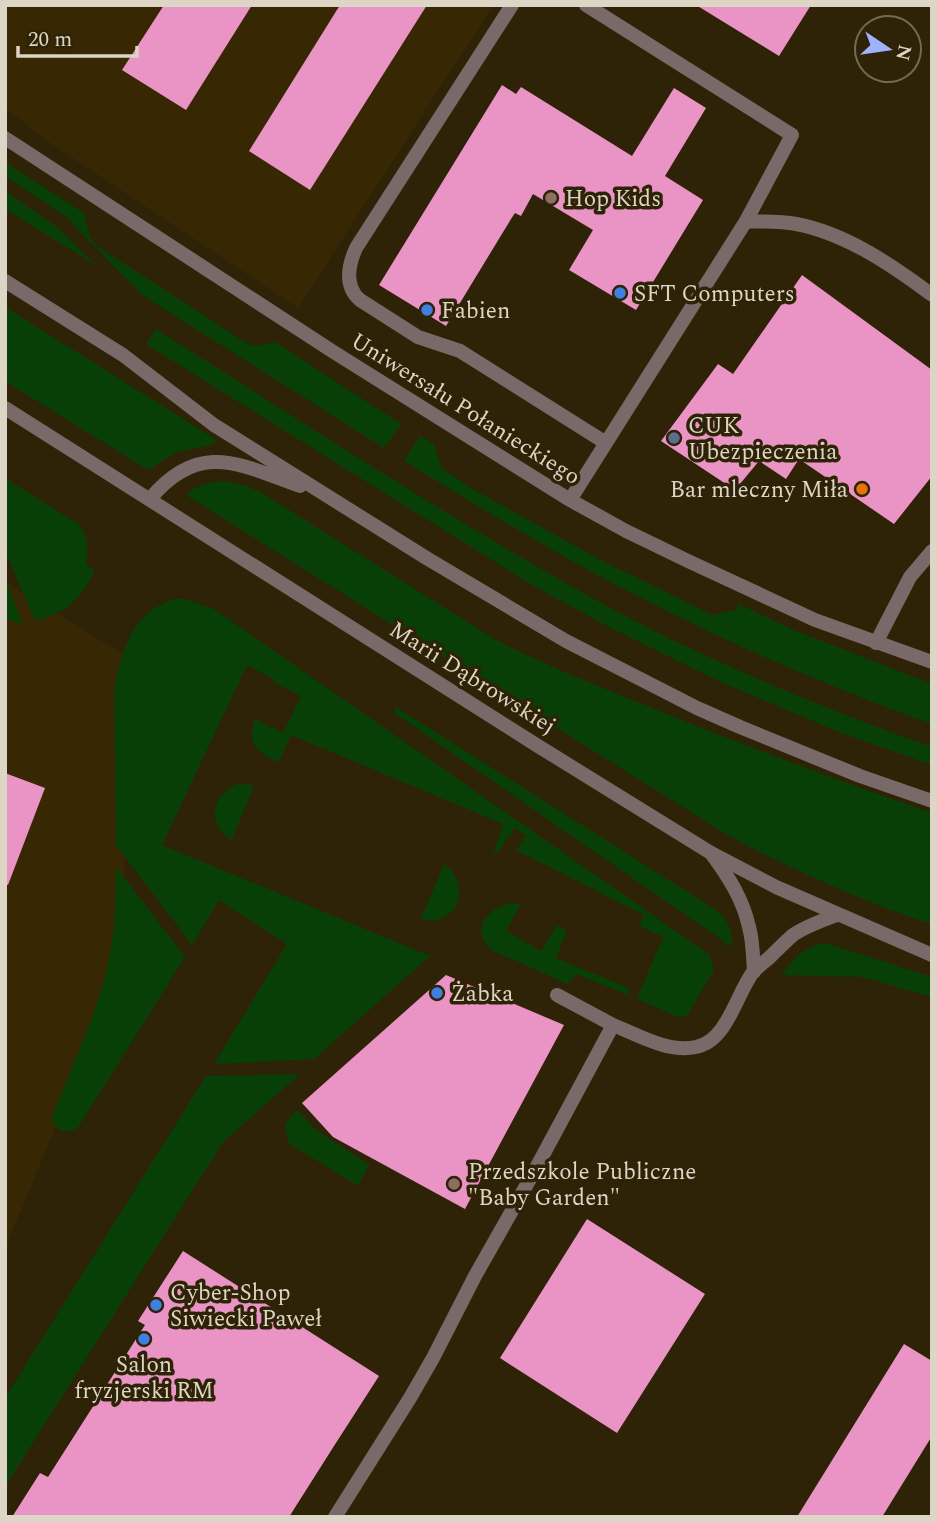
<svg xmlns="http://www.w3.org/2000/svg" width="937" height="1522" font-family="Spectral,serif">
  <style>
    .built { fill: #372803 }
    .green { fill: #083f06 }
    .building { fill: #ea94c5 }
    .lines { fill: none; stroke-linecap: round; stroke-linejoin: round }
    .minor { stroke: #796968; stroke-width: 14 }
    .tertiary { stroke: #796968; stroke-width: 14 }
    .education-dot { fill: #8d6e63; stroke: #2f2307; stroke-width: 2.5 }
    .shop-dot { fill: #3f7fe0; stroke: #2f2307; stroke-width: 2.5 }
    .service-dot { fill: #5c6f8a; stroke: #2f2307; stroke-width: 2.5 }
    .food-dot { fill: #e8710a; stroke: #2f2307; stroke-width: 2.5 }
    .labels { text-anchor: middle; stroke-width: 7; stroke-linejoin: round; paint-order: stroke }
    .poi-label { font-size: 23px; fill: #ddd5c6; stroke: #2f2307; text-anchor: start }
    .street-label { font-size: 23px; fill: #ddd5c6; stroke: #2f2307 }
  </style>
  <rect width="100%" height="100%" fill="#2f2307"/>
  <path class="built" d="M5,5H493L298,308L47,141L5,108Z
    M5,582L136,662L120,945L104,1010L5,1249Z"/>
  <path class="green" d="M5,162L84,213C87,225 88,237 97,246L248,344L257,346L275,342L401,424L384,448L142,295L65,216L5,176Z
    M5,191L57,227L97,266L5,209Z
    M5,307L215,439L216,442C206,448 188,448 176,453C166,458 158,464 150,469L145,468L5,381Z
    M156,329C308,425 458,525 616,611C717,665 824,708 932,747V765L844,734L723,683L609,627L532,585L146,344Z
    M420,436L434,444L442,468L474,490L599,559L712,615L736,610L739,604L796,631L932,684V724C815,682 701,631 592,572C528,537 466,499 404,461Z
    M5,478L77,523C89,535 88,549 86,564L95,571C80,599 67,613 35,621L5,551Z
    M212,482C232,480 245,485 262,493L496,640C548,667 603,688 657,710C748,747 839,781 932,813V924C861,902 795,870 729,836L189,497L188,493L192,489Z
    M5,579L23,624L5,619Z
    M174,599H185L214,609L710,955L714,970L688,1014L685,1016L678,1017L637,999L663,937L639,926L644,915L516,850L526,836L515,828L497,853L494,852L503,824L291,735L279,762C256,753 247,744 255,719L283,733L301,696L273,682L274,679L247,665L162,845L430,956L314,1059L214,1064L287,944L219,900L192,945L116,845L114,690C119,662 128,626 153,609C160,605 167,602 174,599Z
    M396,707L719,912C730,923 732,932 732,947L393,712Z
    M238,784L254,785L232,840C205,826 212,793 238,784Z
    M444,864C474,886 457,928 421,919Z
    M116,867L185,957L79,1126C69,1136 54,1132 52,1117C74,1061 103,1002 112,942C116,917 115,892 116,867Z
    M511,903L521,904L506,931L541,951L557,925L567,931L556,958L631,989L628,995L576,974L568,984L493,951C469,930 486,909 511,903Z
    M819,944H828L932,977V997L862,977L781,975C792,962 801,949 819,944Z
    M300,1074L223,1142L5,1487V1398L206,1076Z
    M297,1110L315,1129L369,1165L358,1186L288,1143L285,1124Z"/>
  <path class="building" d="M164,5H252L186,110L122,70Z
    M340,5H427L310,190L249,151Z
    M696,5H811L779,56Z
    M502,85L516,94L521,87L632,156L674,88L706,108L665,176L703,200L636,310L569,270L593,230L533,194L521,216L515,213L511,219L446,326L379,285Z
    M802,275L932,370V476L894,524L799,459L786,479L759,461L735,490L661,441L718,364L733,374Z
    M5,773L45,788L8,885L5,884Z
    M446,975L564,1025L465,1209L333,1137L302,1103Z
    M587,1219L705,1294L617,1433L500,1358Z
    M183,1251L379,1376L334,1446L289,1517H12L40,1473L48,1477L145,1325L138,1321Z
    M904,1344L932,1361V1436L882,1517H797Z"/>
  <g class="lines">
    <path class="minor" d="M512,5L356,248C348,266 344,286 360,300L418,337L460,351L606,443
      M5,138L332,351L570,500L626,531L688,561L815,620L932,662
      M746,221C762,222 780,221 796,224C845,233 892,265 932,295
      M570,500L746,221L792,135L586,5
      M876,643L910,577L932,551
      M711,853C728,876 743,899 749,927C753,941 753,957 754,972
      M557,995L613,1025
      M335,1517L410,1398L433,1358L475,1276L535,1170L613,1025C638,1035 668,1053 696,1047C727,1041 736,995 753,972C758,967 764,962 769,958C777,950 785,942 793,935C806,926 823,920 837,915"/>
    <path class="tertiary" d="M5,281L123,355L214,425L428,559L566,641L697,708L740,727L860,776L932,801
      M5,408L538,746L711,853L776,887L932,955
      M150,499C199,440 239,464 300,486"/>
  </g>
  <g class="education-dot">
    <circle cx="551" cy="198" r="7"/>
    <circle cx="454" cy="1184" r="7"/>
  </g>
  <g class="shop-dot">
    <circle cx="620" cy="293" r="7"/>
    <circle cx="427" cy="310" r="7"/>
    <circle cx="437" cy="993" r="7"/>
    <circle cx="156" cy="1305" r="7"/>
    <circle cx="144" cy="1339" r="7"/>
  </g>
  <circle class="service-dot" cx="674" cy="438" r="7"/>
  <circle class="food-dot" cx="862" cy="489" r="7"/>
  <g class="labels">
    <g class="poi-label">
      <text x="565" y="206">Hop Kids</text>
      <text x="634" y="301">SFT Computers</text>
      <text x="441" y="318">Fabien</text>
      <text x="688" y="433">CUK<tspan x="688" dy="26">Ubezpieczenia</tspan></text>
      <text x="848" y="497" text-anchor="end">Bar mleczny Miła</text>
      <text x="451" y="1001">Żabka</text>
      <text x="468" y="1179">Przedszkole Publiczne<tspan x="468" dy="26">"Baby Garden"</tspan></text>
      <text x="170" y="1300">Cyber-Shop<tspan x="170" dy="26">Siwiecki Paweł</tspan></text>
      <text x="144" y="1372" text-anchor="middle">Salon<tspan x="144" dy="26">fryzjerski RM</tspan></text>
    </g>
    <g class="street-label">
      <text transform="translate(466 408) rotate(32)" y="8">Uniwersału Połanieckiego</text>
      <text transform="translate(473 677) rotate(32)" y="8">Marii Dąbrowskiej</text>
    </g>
  </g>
  <rect width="937" height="1522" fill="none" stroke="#ddd5c6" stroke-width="14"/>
  <g transform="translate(888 49) rotate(103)"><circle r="33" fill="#2f2307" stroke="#756a53" stroke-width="2"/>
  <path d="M0-5L12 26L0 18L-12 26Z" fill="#9fb3fd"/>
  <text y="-10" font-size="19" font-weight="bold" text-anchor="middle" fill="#ddd5c6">N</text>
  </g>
  <path d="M18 46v10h119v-10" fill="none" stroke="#ddd5c6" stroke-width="3.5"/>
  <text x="28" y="46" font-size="21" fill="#ddd5c6" stroke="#2f2307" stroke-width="5" paint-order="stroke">20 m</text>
</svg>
